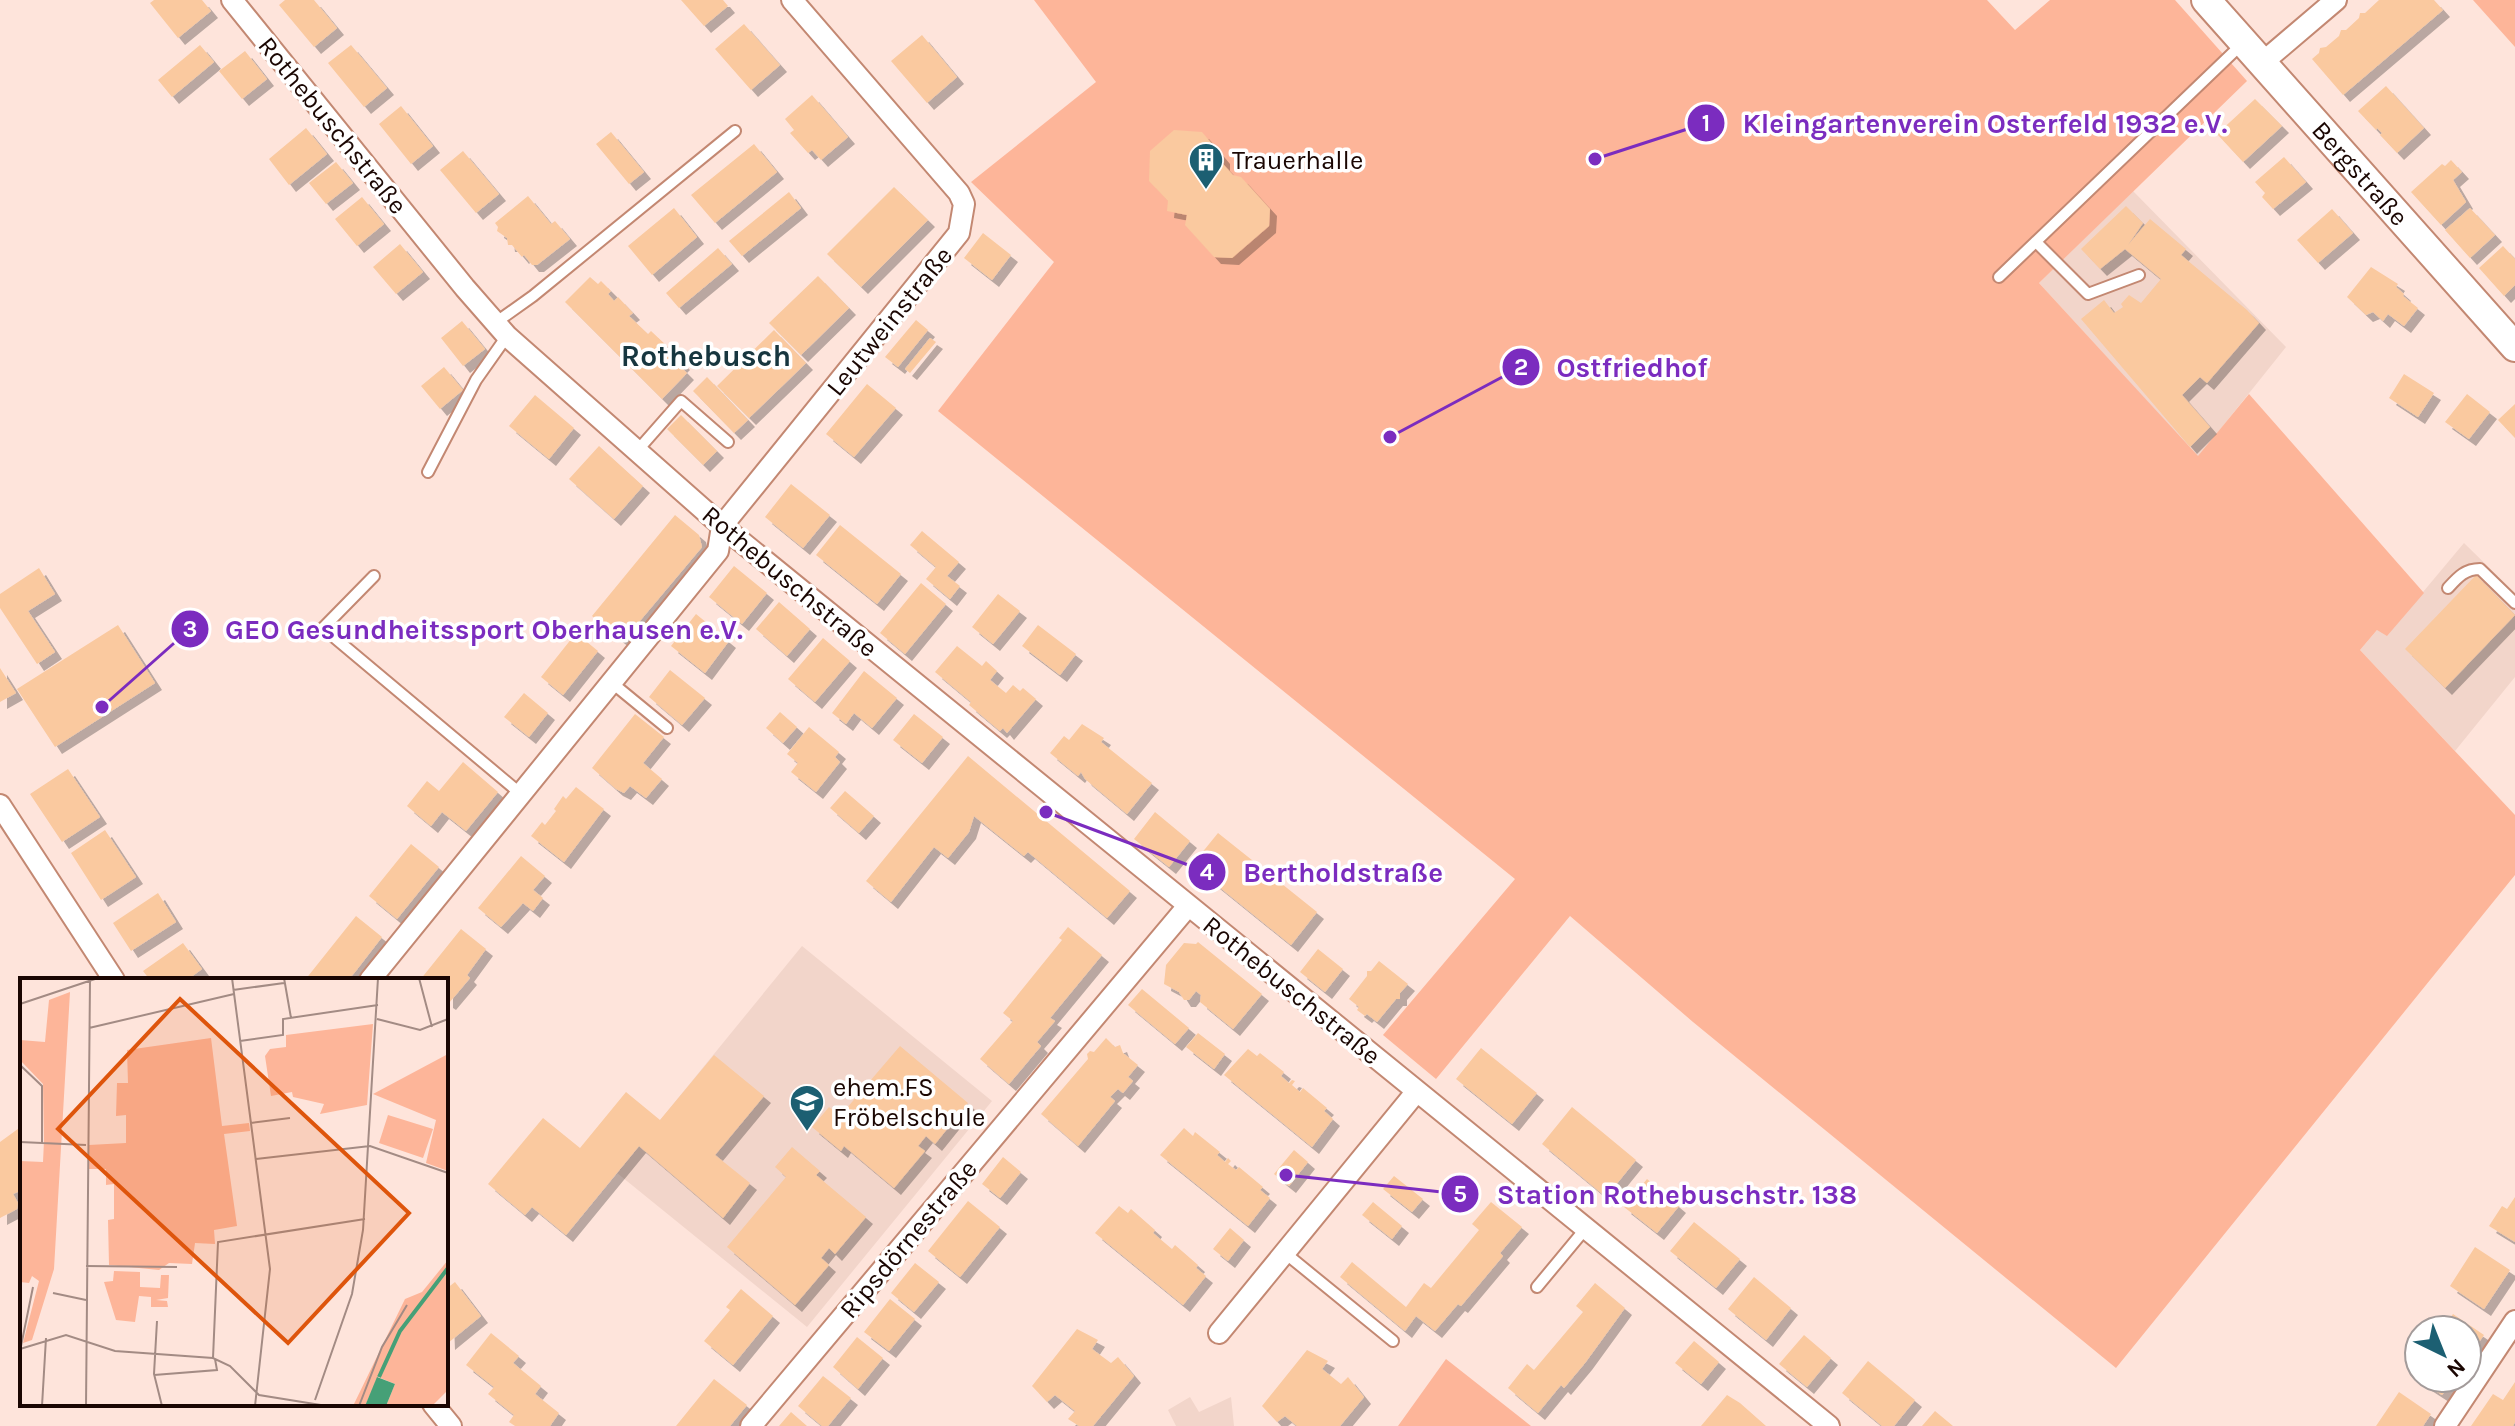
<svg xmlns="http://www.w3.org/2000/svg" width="2515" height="1426" font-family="Karla,sans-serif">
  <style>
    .built { fill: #f2d5ca }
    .green { fill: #fdb599 }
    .building { fill: #fac99f; filter: url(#shadow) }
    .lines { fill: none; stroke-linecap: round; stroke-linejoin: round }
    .lane-casing { stroke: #c38872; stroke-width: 14 }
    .street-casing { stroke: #c38872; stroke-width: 24 }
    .secondary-casing { stroke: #c38872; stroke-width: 32 }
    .lane { stroke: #fff; stroke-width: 10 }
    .street { stroke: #fff; stroke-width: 20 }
    .secondary { stroke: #fff; stroke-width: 28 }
    .labels { text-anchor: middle; stroke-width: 7; stroke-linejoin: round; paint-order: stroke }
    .street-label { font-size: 26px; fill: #1a0602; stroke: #fff }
    .poi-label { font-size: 26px; fill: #1a0602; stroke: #fff; text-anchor: start }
    .quarter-label { font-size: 30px; font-weight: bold; fill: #17363f; stroke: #fff }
    .inset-river { fill: none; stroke: #46a077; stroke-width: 4 }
    .inset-road { fill: none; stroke: #a38b84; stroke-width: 2 }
    .view { fill: #de550c; fill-opacity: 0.15; stroke: #de550c; stroke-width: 4 }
    .inset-edge { fill: none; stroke: #1a0602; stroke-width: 4 }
    .leader { fill: none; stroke: #7b2cbf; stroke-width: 3 }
    .callout-dot { fill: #7b2cbf; stroke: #fff; stroke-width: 3 }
    .mark-label { font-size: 24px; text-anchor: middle; font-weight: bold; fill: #fff }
    .callout-label { font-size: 28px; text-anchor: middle; font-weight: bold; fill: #7b2cbf; stroke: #fff; stroke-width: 7; stroke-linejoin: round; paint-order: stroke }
  </style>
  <defs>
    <filter id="shadow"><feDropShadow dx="7" dy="7" stdDeviation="0" flood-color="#0004"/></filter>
  </defs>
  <rect width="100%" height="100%" fill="#fee4db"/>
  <path class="built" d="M2133,191L2286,347L2198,457L2039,283Z
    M2464,543L2515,593V677L2455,751L2360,650L2378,629L2387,635Z
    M802,946L992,1101L807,1327L617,1173Z
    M1190,1397L1199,1412L1231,1397L1234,1426H1176L1168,1410Z"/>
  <path class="green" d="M1034,0H1987L2015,30L2050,0H2175L2247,81L2039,283L2198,456L2249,394L2424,593L2387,636L2377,630L2360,650L2515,815V875L2116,1368L1693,1022L1570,916L1436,1079L1383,1035L1515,879L938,411L1054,262L971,182L1096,82Z
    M2473,0H2515V47Z
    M1446,1359L1531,1426H1398Z"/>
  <path class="building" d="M154,0H202L211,11L178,38L150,3Z
    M285,0H314L337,28L314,47L279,5Z
    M681,0H723L728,6L704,26Z
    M2379,0H2434L2443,10L2343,95L2312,59L2319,53L2320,48L2326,47L2339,36L2341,30H2346L2359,18L2360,13H2365Z
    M744,24L780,65L751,90L715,49Z
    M922,35L957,77L927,103L891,61Z
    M200,45L214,62L172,97L158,80Z
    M351,45L387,88L364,107L328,63Z
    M245,51L267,79L242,99L219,71Z
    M2386,86L2424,128L2397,153L2380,135L2382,133L2377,128L2376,130L2358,111Z
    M812,95L848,137L821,160L812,150L808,153L790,133L794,130L785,119Z
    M2255,99L2282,126L2243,162L2217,134Z
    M401,106L433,146L411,164L379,124Z
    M306,128L327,154L289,185L269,159Z
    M1174,130L1202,132L1223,157V164L1233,175L1241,177L1270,209L1269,226L1232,258L1214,257L1185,225L1187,215L1167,211L1168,201L1149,181L1150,151Z
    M611,132L644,172L629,184L596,144Z
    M754,144L777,172L715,223L691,195Z
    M463,151L499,194L476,213L440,170Z
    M2284,157L2306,182L2273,209L2262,197L2265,193L2255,182Z
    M2451,160L2462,172L2453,180L2466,202L2441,225L2411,192L2442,164L2445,166Z
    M336,162L353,183L326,204L309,183Z
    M894,187L928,220L861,287L827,254Z
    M789,192L801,208L742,256L729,241Z
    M528,196L551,224L555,221L570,239L537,265H532L524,255L522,257L512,245H508L507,238L497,231L498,227L495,223Z
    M362,197L384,224L357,246L335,219Z
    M2126,206L2143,223L2128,245L2150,219L2186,249L2181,255L2247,310L2259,323L2207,383L2200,377L2182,395L2210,427L2190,447L2081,319L2104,300L2114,313L2123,307L2121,304L2129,295L2141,303L2161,279L2125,249L2100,269L2081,249Z
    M674,208L697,237L652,275L628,246Z
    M2470,208L2495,235L2470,258L2445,230Z
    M2332,209L2353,233L2318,263L2297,240Z
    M983,233L1011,255L992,280L964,258Z
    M400,244L423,272L396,294L373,267Z
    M2503,246L2515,259V285L2504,296L2479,268Z
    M718,248L732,264L679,308L666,293Z
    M2371,267L2398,284L2396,287L2404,294L2403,296L2418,308L2404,326L2388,314L2383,321L2373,312L2366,315L2347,297Z
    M818,276L849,308L801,355L769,323Z
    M590,277L598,284L601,281L611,291L608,294L614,301L618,297L633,313L629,316L648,334L651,331L667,346L663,349L670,356L673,353L683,363L680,366L687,373L662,399L565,302Z
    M916,320L928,330L898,367L885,357Z
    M462,321L485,349L463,366L441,338Z
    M774,330L806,363L749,418L717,386Z
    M930,338L936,342L910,373L905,369Z
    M444,367L463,390L440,409L421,386Z
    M2404,374L2434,393L2418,417L2389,398Z
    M707,377L748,420L734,433L693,391Z
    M867,384L896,408L854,457L826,434Z
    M2467,394L2490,412L2469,439L2445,422Z
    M535,395L574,428L549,459L509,426Z
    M2515,404V438L2498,420Z
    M681,415L717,451L703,465L667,429Z
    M599,446L643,486L614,519L569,479Z
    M791,484L830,515L803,548L765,517Z
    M675,515L699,535L702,547L623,641L592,616Z
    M840,525L901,574L877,604L816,555Z
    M922,531L959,562L947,576L960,586L950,599L926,579L936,567L910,545Z
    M734,566L767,593L742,624L709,597Z
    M39,568L55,594L28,611L55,652L37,664L0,608V594Z
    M2476,575L2515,615L2445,688L2405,649Z
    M921,583L946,604L905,654L880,633Z
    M998,594L1020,611L993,644L972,627Z
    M779,602L810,629L787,656L756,629Z
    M696,614L729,641L705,673L671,646Z
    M118,625L155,683L55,747L17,689Z
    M1038,625L1076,654L1060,675L1022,646Z
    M576,633L598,651L563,695L541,677Z
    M823,638L850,661L815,702L788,679Z
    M957,646L982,666L986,661L997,671L990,680L1006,693L1013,685L1020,691L1023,688L1036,699L1007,733L1003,728L1000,731L969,705L971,702L935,672Z
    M0,668L16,693L0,702Z
    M670,670L705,698L682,725L649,697Z
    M864,671L897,698L872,728L854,713L846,724L832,713Z
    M524,693L548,713L529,737L504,717Z
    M780,712L797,727L783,743L766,728Z
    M635,714L664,737L643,763L662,779L646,798L630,786L624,793L616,789L592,768Z
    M914,714L943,737L922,763L893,740Z
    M1082,724L1104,738L1101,742L1152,783L1127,814L1085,779L1081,772L1078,776L1050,753L1064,736L1069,740Z
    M809,727L839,752L835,757L840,762L816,792L791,772L798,763L787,754Z
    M968,756L1130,891L1107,918L1028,852L1024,856L974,816L969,832L948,858L934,847L891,902L866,881Z
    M463,762L498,792L466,831L442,812L431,826L407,806L427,781L439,791Z
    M68,769L100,817L62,842L30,794Z
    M576,787L604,809L564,862L531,836L542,822L545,825L556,811L554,809L563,796L566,799Z
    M845,791L874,816L859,833L830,808Z
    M1155,812L1190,841L1169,867L1134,839Z
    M105,830L136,877L101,900L71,853Z
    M1218,833L1317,912L1291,945L1192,865Z
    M411,844L439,867L397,919L369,896Z
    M521,856L545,876L533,890L543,898L533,911L523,903L501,927L478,908Z
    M158,893L176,922L131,951L113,923Z
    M356,916L382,937L355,972L348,980H305Z
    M1068,927L1102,955L1050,1018L1055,1021L1037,1042L1041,1046L1009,1084L980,1059L1013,1021L1003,1013L1062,940L1059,938Z
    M461,929L486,949L467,975L470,978L449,1003L446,1001V980H420Z
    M1198,942L1262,994L1233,1029L1200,1002L1201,995L1196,991L1189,1000H1184L1179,992L1164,984L1166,965L1184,943L1196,944Z
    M183,943L202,969L187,980H150L143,971Z
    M1318,949L1343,969L1325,992L1300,972Z
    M1379,961L1408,984L1400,993V999H1396L1377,1022L1367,1014L1365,1016L1357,1010L1359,1007L1349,999L1367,976V971H1371Z
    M1142,989L1189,1028L1175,1044L1128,1005Z
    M1198,1033L1225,1054L1214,1069L1186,1047Z
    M1106,1038L1115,1047L1120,1045L1123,1053L1138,1065L1128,1077L1133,1081L1123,1093L1118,1089L1110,1097L1115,1101L1078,1146L1041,1114L1088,1059L1087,1054L1090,1051L1094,1052Z
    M900,1046L968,1103L935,1144L926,1136L918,1146L925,1151L894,1188L844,1146L841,1151L812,1127L829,1107L840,1116Z
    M1481,1048L1537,1093L1512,1124L1456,1079Z
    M1248,1049L1257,1056L1260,1053L1284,1072L1281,1076L1289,1083L1292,1080L1295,1081L1292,1085L1300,1092L1303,1088L1327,1108L1324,1111L1333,1119L1312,1147L1224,1075Z
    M714,1055L764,1096L715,1155L750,1183L723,1218L639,1146L566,1235L532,1207L525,1215L488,1184L543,1118L580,1148L626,1092L660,1120Z
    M1572,1107L1636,1160L1606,1197L1542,1144Z
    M22,1126V1190L13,1194L18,1203L17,1209L0,1218V1142Z
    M1184,1128L1193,1136L1195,1132L1220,1152L1217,1155L1225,1162L1228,1158L1231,1161L1228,1164L1236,1170L1239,1167L1263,1187L1260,1190L1270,1198L1248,1226L1160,1155Z
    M792,1147L820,1171L816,1175L866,1217L835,1254L829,1248L821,1258L829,1265L795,1305L727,1247L786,1177L775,1167Z
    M1294,1150L1308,1162L1289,1186L1274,1174Z
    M1003,1157L1021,1172L1000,1198L982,1184Z
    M1394,1176L1423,1199L1412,1212L1383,1189Z
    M1647,1179L1679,1206L1657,1233L1624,1207Z
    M2515,1197V1242L2489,1226L2502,1206L2507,1209Z
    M968,1201L1000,1227L960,1277L928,1251Z
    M1373,1202L1402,1226L1392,1239L1362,1215Z
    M1491,1202L1522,1227L1500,1253L1503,1256L1461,1306L1458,1304L1435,1331L1416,1316L1405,1331L1340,1277L1352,1262L1406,1307L1424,1283L1431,1288L1479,1230L1472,1224Z
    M1119,1206L1128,1213L1131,1209L1155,1230L1153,1233L1172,1249L1175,1245L1198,1265L1196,1268L1206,1276L1183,1305L1095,1233Z
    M1694,1222L1740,1259L1716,1288L1670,1251Z
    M1230,1228L1244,1240L1228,1261L1213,1249Z
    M2475,1247L2510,1270L2484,1309L2450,1286Z
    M915,1263L939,1282L914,1312L891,1293Z
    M1754,1277L1791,1308L1766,1340L1728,1309Z
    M455,1282L481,1316L448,1343L446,1289Z
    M1595,1283L1625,1308L1585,1363L1564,1388L1561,1385L1538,1413L1508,1388L1527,1364L1534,1370L1583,1312L1576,1306Z
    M741,1289L773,1316L733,1365L704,1341L730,1310L726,1307Z
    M890,1299L915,1319L889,1351L864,1332Z
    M2453,1314L2484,1335L2467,1359V1330H2442Z
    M1077,1329L1098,1340L1092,1349L1111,1363L1118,1357L1134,1376L1093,1426H1079L1068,1419L1075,1411L1055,1395L1047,1402L1032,1386Z
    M491,1333L519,1356L513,1363L541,1386L535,1394L559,1413L550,1426H515L509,1422L514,1415L488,1394L494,1387L466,1365Z
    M1804,1335L1831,1358L1807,1387L1779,1364Z
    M857,1337L883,1358L858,1389L833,1367Z
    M1694,1341L1719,1362L1701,1384L1675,1363Z
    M1307,1350L1328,1361L1322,1369L1341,1384L1348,1377L1364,1397L1340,1426H1297L1285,1416L1277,1422L1262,1406Z
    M1868,1361L1915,1400L1894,1426H1882L1842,1393Z
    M2419,1364V1378H2454L2442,1395L2411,1375Z
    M823,1376L851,1398L828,1426H822L798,1406Z
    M714,1379L747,1405L730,1426H676Z
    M2515,1382V1422L2513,1426H2471L2493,1394L2503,1400Z
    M2399,1392L2431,1414L2423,1426H2376Z
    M1727,1395L1740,1403L1766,1426H1701Z
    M1935,1411L1953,1426H1922Z
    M791,1412L807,1426H779Z"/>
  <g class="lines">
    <defs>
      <path id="lane" d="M2036,242L2088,294L2139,275
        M1999,277L2243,43
        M495,323L533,296L735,131
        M637,451L681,401L728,442
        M428,472L476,380L507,336
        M374,576L323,628L521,794
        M2448,588C2458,577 2465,569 2480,569L2515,603
        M611,682L667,728
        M1285,1253L1393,1341
        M1537,1287L1586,1228"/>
      <path id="street" d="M232,0L465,288L507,336L722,526L1829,1426
        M2262,63L2336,0
        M0,805L114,980
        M370,980L718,551L722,526L959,233L964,204L959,193L792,0
        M1219,1333L1417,1091
        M433,1404L451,1426
        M751,1426L1188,906
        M2445,1426L2515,1321"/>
      <g id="secondary">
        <path id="s1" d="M2206,0L2515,347"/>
      </g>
    </defs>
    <use href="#lane" class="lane-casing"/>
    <use href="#street" class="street-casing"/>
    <use href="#secondary" class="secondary-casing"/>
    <use href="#lane" class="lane"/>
    <use href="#street" class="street"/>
    <use href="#secondary" class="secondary"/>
  </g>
  <defs>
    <symbol id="building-pin" viewBox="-11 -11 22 30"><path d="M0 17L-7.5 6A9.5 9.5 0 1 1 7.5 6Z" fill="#1c5f72" stroke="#fff"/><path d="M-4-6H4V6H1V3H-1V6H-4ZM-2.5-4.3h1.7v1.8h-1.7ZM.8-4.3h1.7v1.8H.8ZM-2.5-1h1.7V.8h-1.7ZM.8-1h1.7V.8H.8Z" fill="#fff"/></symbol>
    <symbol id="school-pin" viewBox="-11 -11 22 30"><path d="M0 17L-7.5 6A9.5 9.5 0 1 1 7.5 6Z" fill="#1c5f72" stroke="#fff"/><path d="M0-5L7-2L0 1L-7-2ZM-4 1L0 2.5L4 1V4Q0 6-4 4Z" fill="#fff"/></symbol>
  </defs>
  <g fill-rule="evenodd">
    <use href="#building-pin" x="1186" y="140" width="40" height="54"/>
    <use href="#school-pin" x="787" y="1082" width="40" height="54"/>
  </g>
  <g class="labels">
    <g class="street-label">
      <text transform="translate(333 125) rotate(51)" y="9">Rothebuschstraße</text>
      <text dy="9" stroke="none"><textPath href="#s1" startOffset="232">Bergstraße</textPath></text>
      <text transform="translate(889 321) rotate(-51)" y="9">Leutweinstraße</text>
      <text transform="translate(790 581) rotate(40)" y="9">Rothebuschstraße</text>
      <text transform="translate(1292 990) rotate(39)" y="9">Rothebuschstraße</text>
      <text transform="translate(908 1239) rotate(-50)" y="9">Ripsdörnestraße</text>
    </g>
    <g class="poi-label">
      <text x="1232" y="169">Trauerhalle</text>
      <text x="833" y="1096">ehem.FS<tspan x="833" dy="30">Fröbelschule</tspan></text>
    </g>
    <g class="quarter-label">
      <text x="706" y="366">Rothebusch</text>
    </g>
  </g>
  <g transform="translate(20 978)">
    <rect width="428" height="428" fill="#fee4db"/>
    <path d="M50,14L34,291L12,362L3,365L19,303L12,298L9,305L0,304V183L23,184L24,163L23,106L0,82V62L25,64L29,22ZM353,46L347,127L300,136L304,126L273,119L272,114L251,118L245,78L250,71L266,69V57ZM191,60L202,148L229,145L230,153L204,156L217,248L194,252L195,266L175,265L172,286L149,285L139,292L89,287L88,242L94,241V206L86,207V191H69V167L106,165V137L96,138L97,105H108L107,72ZM428,76V193L406,185L416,142L353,116ZM368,137L413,151L403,180L359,165ZM428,282V412L412,428H366L375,406L358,399L345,428H333L385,321L402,314ZM94,293L120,294V309L140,310L141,297H149L148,320L136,322L147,323L148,329H131V319L119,318L115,344L96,342L84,304L93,303Z" fill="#fdb599"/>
    <path d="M357,399L375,406L366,428H345Z" fill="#46a077"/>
    <path class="inset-river" d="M359,399L380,353L428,290"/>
    <path class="inset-road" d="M212,0L250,291L235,428M264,0L271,40M399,0L412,49M213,12L264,5M0,26L78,0M357,41L400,52L428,41M69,50L214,16M220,63L263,57V41L358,27M0,87L22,108V165M231,145L270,140M0,164L66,167M236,181L350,168L428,195M66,288L157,289M33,315L66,322M137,343L134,396L142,428M1,368L13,309M0,371L46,357L95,373L193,380L210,388L239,417L307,428M193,380L198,264L345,241M134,397L197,392L195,381M295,422L332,316L343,252L358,0M22,428L26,360M66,428L70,3M339,428L362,369L387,327"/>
    <path class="view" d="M160,21L389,235L268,365L38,151Z"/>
    <rect width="428" height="428" class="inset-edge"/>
  </g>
  <path class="leader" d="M1595 159L1706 123M1390 437L1521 367M102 707L190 629M1046 812L1207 872M1286 1175L1460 1194"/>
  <g class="callout-dot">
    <circle cx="1595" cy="159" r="8"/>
    <circle cx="1390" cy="437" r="8"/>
    <circle cx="102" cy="707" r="8"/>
    <circle cx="1046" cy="812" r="8"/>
    <circle cx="1286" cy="1175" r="8"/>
    <circle cx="1706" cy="123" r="20"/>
    <circle cx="1521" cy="367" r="20"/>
    <circle cx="190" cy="629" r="20"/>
    <circle cx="1207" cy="872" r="20"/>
    <circle cx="1460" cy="1194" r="20"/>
  </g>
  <g class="mark-label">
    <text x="1706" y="131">1</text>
    <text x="1521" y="375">2</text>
    <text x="190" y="637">3</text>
    <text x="1207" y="880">4</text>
    <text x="1460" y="1202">5</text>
  </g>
  <g class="callout-label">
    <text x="1985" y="133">Kleingartenverein Osterfeld 1932 e.V.</text>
    <text x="1632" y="377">Ostfriedhof</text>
    <text x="484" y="639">GEO Gesundheitssport Oberhausen e.V.</text>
    <text x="1343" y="882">Bertholdstraße</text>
    <text x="1677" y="1204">Station Rothebuschstr. 138</text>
  </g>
  <g transform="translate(2443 1354) rotate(137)"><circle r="38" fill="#ffffff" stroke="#a39b9a" stroke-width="2"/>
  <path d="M0-6L14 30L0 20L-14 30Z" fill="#1c5f72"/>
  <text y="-12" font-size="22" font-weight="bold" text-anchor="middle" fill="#1a0602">N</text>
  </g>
</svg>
